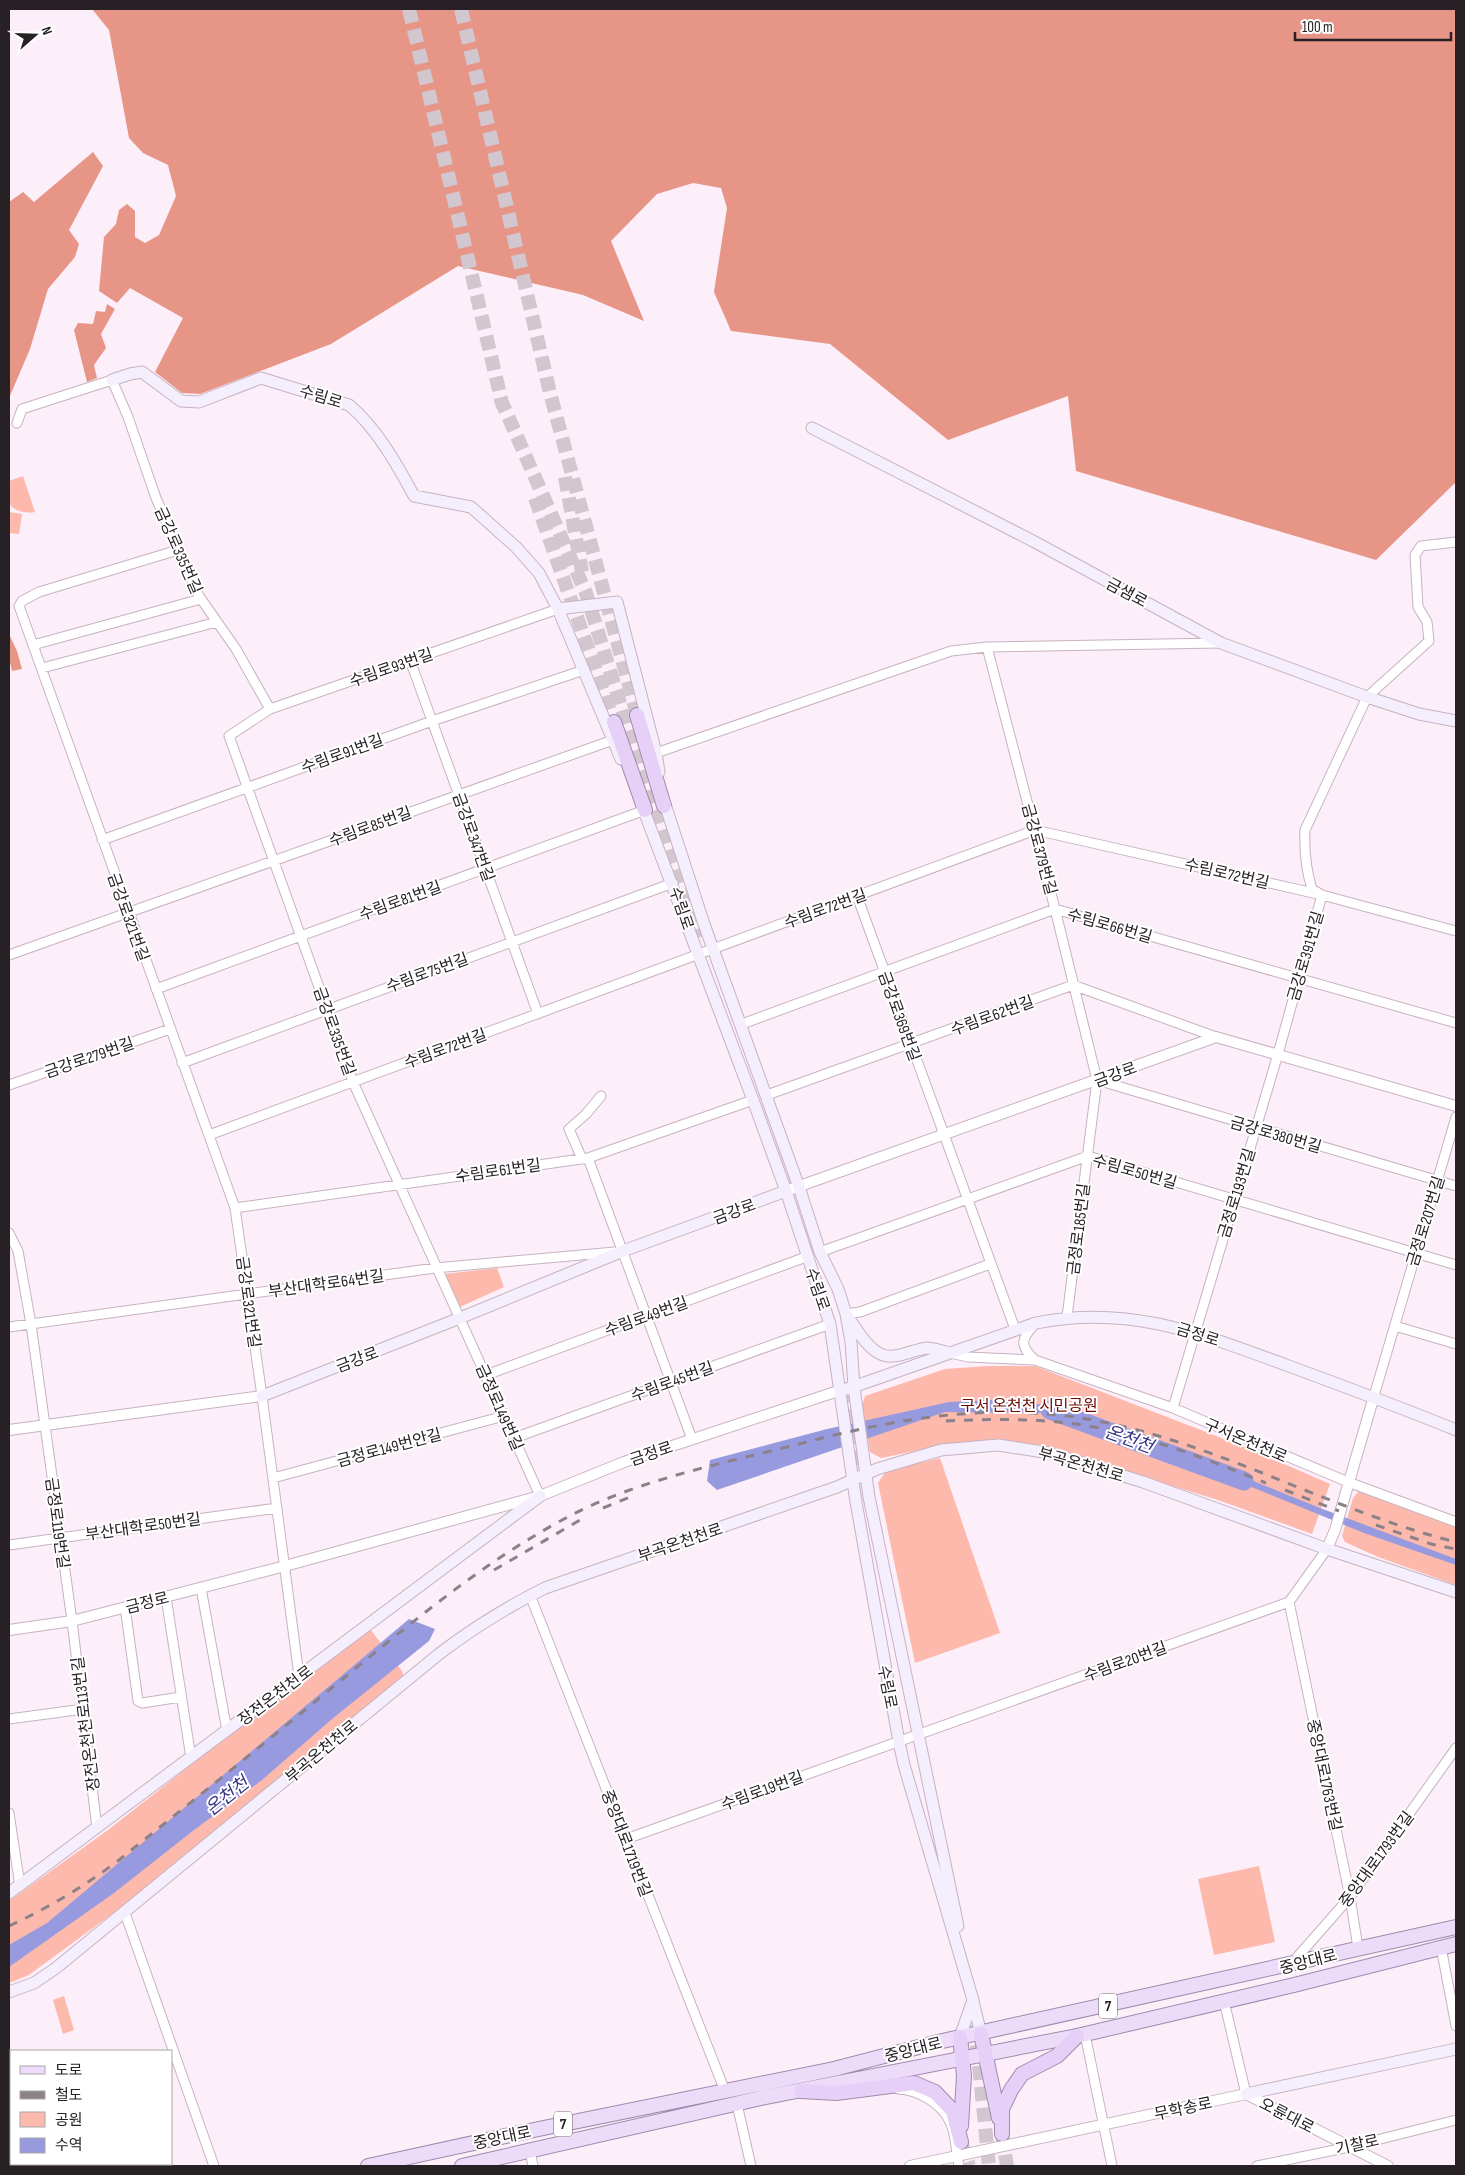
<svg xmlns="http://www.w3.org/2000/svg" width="1465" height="2175" font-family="'Sofia Sans Condensed','Noto Sans KR',sans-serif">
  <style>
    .green { fill: #fcb9ac }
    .forest { fill: #e69586 }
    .water { fill: #989ae0 }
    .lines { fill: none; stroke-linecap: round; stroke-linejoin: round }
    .river { stroke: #989ae0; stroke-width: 19 }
    .trunk-tunnel { stroke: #d2c6cf; stroke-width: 14; stroke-dasharray: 14 7; stroke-linecap: butt }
    .minor-casing { stroke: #c7b2c1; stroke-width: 11 }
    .tertiary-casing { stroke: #c7b2c1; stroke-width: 12 }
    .secondary-casing { stroke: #c7b2c1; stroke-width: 13 }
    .primary-casing { stroke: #9f8bac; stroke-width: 16 }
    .trunk-casing { stroke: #9f8bac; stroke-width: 16 }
    .minor { stroke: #fff; stroke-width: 9 }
    .tertiary { stroke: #fff; stroke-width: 10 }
    .secondary { stroke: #f5eefc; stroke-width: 11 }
    .primary { stroke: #ecdcf9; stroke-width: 14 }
    .trunk { stroke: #e6d0f7; stroke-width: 14 }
    .rail { stroke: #8b8188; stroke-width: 3; stroke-dasharray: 9 9; stroke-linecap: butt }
    .labels { text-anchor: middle; stroke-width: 4; stroke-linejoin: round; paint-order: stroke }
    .shield { fill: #fff; stroke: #686366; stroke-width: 1 }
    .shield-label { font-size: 15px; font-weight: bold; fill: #272025 }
    .street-label { font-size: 16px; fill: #272025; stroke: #fff }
    .park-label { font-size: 16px; fill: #6d0b02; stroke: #fff }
    .water-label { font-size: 18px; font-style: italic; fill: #393283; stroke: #fff }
  </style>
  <rect width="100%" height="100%" fill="#fdeff9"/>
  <path class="green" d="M23,476L35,512C27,514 11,511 9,502C7,496 9,487 9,481Z
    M9,512L22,514L19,534L9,533Z
    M497,1268L504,1287L460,1307L445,1274Z
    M988,1366H1035L1250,1449L1330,1484L1312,1534L1218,1500L1042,1446L996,1439L940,1446L881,1458L870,1452L862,1405L865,1396L945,1369Z
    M940,1458L1000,1633L915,1663L878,1483L886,1471Z
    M1359,1491L1456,1527V1585L1378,1557L1345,1542L1342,1536L1353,1498Z
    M370,1629L402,1671L404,1679L131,1900L29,1975L9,1983V1901L108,1830L257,1713Z
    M1259,1866L1275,1942L1214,1955L1198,1879Z
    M64,1996L74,2030L63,2034L53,2000Z"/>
  <path class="forest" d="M92,9H1456V482L1376,560L1076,471L1068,396L948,440L830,344L731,331L714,292L727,208L721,188L693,183L657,194L611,241L644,321L583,295L458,266L331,344L200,394L182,393L155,372L183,318L130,288L117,303L99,291L104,237L116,224L119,210L127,204L135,211V237L145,243L159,235L176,196L168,165L143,153L129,138L109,30Z
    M93,152L103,166L69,230L79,244L75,257L48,289L30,349L9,398V202L23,192L34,202Z
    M107,304L115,309L101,334L106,348L94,365L97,378L87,382L74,330L78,323L93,324L96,311L105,312Z
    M9,634L17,651L22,669L12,671L9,658Z"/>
  <path class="water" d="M1011,1399L1085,1413L1320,1508L1456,1559V1565L1364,1533L1254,1488L1145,1437L1055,1413L945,1412L717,1490L707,1481L710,1460L827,1429L949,1402Z
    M409,1619L435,1629L429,1641L332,1719L262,1780L194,1830L114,1893L9,1967V1945L47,1923Z"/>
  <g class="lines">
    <path class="river" d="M1050,1410L1244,1481"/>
    <path class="trunk-tunnel" d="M409,9L503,407
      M461,9L550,393L637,715
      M500,398L586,593L643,778L697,938
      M565,477L582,572
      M535,498L614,722
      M844,1389L861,1468
      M977,2045L989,2166
      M1002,2134L1007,2166
      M961,2142L969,2166"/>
    <defs>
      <path id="minor" d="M17,423L22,409L112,380L128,417L156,498L199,596L236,649L270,709
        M178,550L39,592L22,601L19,606L235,1208L262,1396L299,1676
        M33,645L201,599
        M987,647L1055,909L1097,1080L1067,1317
        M410,660L538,1014
        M42,668L217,622
        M651,751L656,753L951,651L987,647L1220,643
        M102,840L432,721L584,670
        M857,896L1015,1329
        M9,955L613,740
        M156,989L645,810
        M742,1024L1055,909L1456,1023
        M182,1063L673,883
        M1097,1080L1456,1186
        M9,1085L170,1029
        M767,1095L1073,985L1216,1037
        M209,1135L1035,830L1322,895L1456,931
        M588,1158L692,1439
        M582,1159L569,1129L586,1114L601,1096
        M235,1208L588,1158L753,1100
        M9,1233L18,1251L31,1324L72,1621L97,1828
        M820,1252L1088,1156L1456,1265
        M846,1314L860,1312L990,1264
        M1395,1326L1456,1344
        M9,1327L435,1268L615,1252
        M950,1353L968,1357L1035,1360L1173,1408L1348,1482L1456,1522
        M1035,1360C1019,1346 1021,1338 1035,1324
        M486,1375L806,1257
        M1374,1396L1456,1117
        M1173,1408L1278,1054L1322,895L1312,889C1306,870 1304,851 1305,830L1367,697L1429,641L1427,622L1418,607L1415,555L1421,546L1456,542
        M514,1438L830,1324
        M273,1478L504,1416
        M540,1496L353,1082L229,736L270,709L558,609
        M9,1545L277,1508
        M201,1588L227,1731
        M530,1595L725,2091
        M166,1597L191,1758
        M1289,1602L1350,1897L1358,1948
        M125,1607L138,1701L142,1703L181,1697
        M9,1719L84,1709
        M9,1813L20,1886
        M626,1839L1289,1602L1327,1549
        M125,1913L214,2166
        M1441,1947L1456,2026
        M1292,1963L1350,1897L1456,1748
        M1224,2001L1246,2094
        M1085,2034L1112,2166
        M898,2089C919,2090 943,2104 951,2124C956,2136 956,2153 959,2166
        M737,2104L751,2166
        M530,2151L533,2166
        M1257,2166L1349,2147L1456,2120"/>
      <path id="tertiary" d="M786,1191L1216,1037L1456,1106
        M9,1430L262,1396
        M1327,1549L1335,1530L1374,1396
        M9,1630L72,1621L285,1566L540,1496L624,1462L838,1391
        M910,2166L1246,2094L1388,2166"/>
      <path id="secondary" d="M112,380L130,374L142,372L181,401L199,402L261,378L349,405C376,427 398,466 414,496L471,507L516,547L539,573L558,609L621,759
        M812,428L1033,541L1221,643L1367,697L1419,714L1456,721
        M558,609L617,602L656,753L659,772
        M663,798L704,924L799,1187L820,1252L838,1289L846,1314L851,1342L854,1387L869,1497L958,1926
        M641,803L753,1100L786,1191L830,1324L856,1502L899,1742L904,1765L973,2000L960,2037
        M847,1316C856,1327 862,1341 874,1350C891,1364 909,1350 927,1348C933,1348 941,1351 946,1352
        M847,1389L1036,1323C1129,1304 1201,1334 1286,1365C1343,1386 1400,1407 1456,1430
        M262,1396L460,1318L623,1251L786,1191
        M9,1893L540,1496
        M9,1992L34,1983L56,1968L439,1654C473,1628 507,1607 545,1588L837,1487L877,1469L941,1450L998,1445L1050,1453L1143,1482L1327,1549L1456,1592
        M973,2001L981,2034
        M1246,2094L1456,2049"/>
      <path id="primary" d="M368,2166L524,2132L834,2069L938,2042L1456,1927
        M462,2166L761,2098L1077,2036L1294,1985L1456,1944"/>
      <path id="trunk" d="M637,715L664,806
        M614,722L645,810
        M981,2034L999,2118
        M960,2037L964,2076L961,2126
        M801,2091L836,2093L914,2083L935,2092L953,2111L961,2142
        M1002,2134V2109L1011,2090L1022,2074L1057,2056L1077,2036"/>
    </defs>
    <use href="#minor" class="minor-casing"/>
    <use href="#tertiary" class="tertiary-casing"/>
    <use href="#secondary" class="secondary-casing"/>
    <use href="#primary" class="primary-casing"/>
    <use href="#trunk" class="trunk-casing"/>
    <use href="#minor" class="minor"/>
    <use href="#tertiary" class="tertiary"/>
    <use href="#secondary" class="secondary"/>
    <use href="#primary" class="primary"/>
    <use href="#trunk" class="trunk"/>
    <path class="rail" d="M946,1421C991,1419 1037,1418 1082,1425C1146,1435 1207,1459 1266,1483
      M1285,1490L1339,1511
      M603,1508L635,1495
      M1376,1525L1431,1544L1455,1549
      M494,1570L587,1516
      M9,1926C48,1908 85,1886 119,1860C191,1802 263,1745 334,1686C408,1626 480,1564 564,1519C636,1480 720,1464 799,1444C894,1419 989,1402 1087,1419C1216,1441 1330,1511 1456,1542"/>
  </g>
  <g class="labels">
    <g class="shield">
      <rect x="1099" y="1993.5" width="18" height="25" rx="4"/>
      <rect x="554" y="2111.5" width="18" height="25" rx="4"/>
    </g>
    <g class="shield-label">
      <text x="1108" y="2011">7</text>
      <text x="563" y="2129">7</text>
    </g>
    <g class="street-label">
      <text transform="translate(321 396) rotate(17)" y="6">수림로</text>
      <text transform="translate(179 550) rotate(66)" y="6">금강로335번길</text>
      <text transform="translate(1127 592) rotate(28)" y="6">금샘로</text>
      <text transform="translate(391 667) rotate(-19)" y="6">수림로93번길</text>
      <text transform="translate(342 753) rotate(-20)" y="6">수림로91번길</text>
      <text transform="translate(370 826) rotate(-20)" y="6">수림로85번길</text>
      <text transform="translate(474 837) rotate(70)" y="6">금강로347번길</text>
      <text transform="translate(1040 849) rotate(75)" y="6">금강로379번길</text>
      <text transform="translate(1227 873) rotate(13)" y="6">수림로72번길</text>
      <text transform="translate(400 900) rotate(-20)" y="6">수림로81번길</text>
      <text transform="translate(682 908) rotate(71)" y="6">수림로</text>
      <text transform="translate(825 908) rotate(-20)" y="6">수림로72번길</text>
      <text transform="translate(129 917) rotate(70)" y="6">금강로321번길</text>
      <text transform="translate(1110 925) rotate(16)" y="6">수림로66번길</text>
      <text transform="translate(1305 956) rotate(-74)" y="6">금강로391번길</text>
      <text transform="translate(427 972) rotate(-20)" y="6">수림로75번길</text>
      <text transform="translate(992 1015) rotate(-20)" y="6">수림로62번길</text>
      <text transform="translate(900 1016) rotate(70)" y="6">금강로369번길</text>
      <text transform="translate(335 1031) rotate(70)" y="6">금강로335번길</text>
      <text transform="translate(445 1048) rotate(-20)" y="6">수림로72번길</text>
      <text transform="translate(89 1057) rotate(-19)" y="6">금강로279번길</text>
      <text transform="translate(1115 1074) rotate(-20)" y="6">금강로</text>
      <text transform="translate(1276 1134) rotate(16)" y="6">금강로380번길</text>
      <text transform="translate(498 1170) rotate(-8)" y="6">수림로61번길</text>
      <text transform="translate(1135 1171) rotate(16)" y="6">수림로50번길</text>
      <text transform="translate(1236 1193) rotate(-73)" y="6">금정로193번길</text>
      <text transform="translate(734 1211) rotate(-20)" y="6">금강로</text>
      <text transform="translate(1425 1221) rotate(-73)" y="6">금정로207번길</text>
      <text transform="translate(1078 1229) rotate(-83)" y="6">금정로185번길</text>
      <text transform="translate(326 1283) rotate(-8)" y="6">부산대학로64번길</text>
      <text transform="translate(818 1289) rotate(71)" y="6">수림로</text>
      <text transform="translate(249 1302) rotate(82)" y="6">금강로321번길</text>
      <text transform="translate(646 1316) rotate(-20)" y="6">수림로49번길</text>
      <text transform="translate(1198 1334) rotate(17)" y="6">금정로</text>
      <text transform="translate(357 1359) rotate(-21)" y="6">금강로</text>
      <text transform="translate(672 1381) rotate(-20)" y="6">수림로45번길</text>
      <text transform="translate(500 1407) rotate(66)" y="6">금정로149번길</text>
      <text transform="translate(1246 1440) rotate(23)" y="6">구서온천천로</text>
      <text transform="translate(389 1447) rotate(-15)" y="6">금정로149번안길</text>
      <text transform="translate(651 1453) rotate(-19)" y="6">금정로</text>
      <text transform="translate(1081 1464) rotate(16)" y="6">부곡온천천로</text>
      <text transform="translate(58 1523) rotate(82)" y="6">금정로119번길</text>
      <text transform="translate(143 1526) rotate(-8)" y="6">부산대학로50번길</text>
      <text transform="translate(680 1542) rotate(-19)" y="6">부곡온천천로</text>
      <text transform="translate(147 1602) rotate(-14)" y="6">금정로</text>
      <text transform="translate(1125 1661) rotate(-20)" y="6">수림로20번길</text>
      <text transform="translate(888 1687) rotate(79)" y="6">수림로</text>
      <text transform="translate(275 1695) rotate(-37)" y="6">장전온천천로</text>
      <text transform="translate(85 1724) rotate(-97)" y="6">장전온천천로113번길</text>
      <text transform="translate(321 1751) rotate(-40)" y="6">부곡온천천로</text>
      <text transform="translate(1325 1775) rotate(78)" y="6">중앙대로1763번길</text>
      <text transform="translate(762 1790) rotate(-20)" y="6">수림로19번길</text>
      <text transform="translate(627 1843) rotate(69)" y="6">중앙대로1719번길</text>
      <text transform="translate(1376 1859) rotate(-54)" y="6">중앙대로1793번길</text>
      <text transform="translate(1308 1961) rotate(-14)" y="6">중앙대로</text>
      <text transform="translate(913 2049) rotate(-14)" y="6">중앙대로</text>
      <text transform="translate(1183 2108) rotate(-12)" y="6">무학송로</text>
      <text transform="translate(1287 2115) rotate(27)" y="6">오륜대로</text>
      <text transform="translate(502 2137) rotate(-12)" y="6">중앙대로</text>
      <text transform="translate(1357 2144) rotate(-13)" y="6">기찰로</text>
    </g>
    <g class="park-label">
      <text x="1029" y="1411">구서 온천천 시민공원</text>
    </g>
    <g class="water-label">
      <text transform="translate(1129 1439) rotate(20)" y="6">온천천</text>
      <text transform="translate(227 1796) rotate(-39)" y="6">온천천</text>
    </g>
  </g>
  <rect width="1465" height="2175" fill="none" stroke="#272025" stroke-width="20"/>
  <rect x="10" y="2050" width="162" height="115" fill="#ffffff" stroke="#a9a6a8"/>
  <rect x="20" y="2066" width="25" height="8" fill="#ecdcf9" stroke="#a9a6a8"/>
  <text x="55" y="2075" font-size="15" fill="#272025">도로</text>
  <rect x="20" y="2091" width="25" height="8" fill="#8b8188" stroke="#a9a6a8"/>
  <text x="55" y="2100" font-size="15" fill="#272025">철도</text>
  <rect x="20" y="2112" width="25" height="15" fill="#fcb9ac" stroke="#a9a6a8"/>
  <text x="55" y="2125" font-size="15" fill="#272025">공원</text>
  <rect x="20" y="2138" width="25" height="15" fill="#989ae0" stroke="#a9a6a8"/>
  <text x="55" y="2150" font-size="15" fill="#272025">수역</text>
  <g transform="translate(35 35) rotate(70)" stroke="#ffffff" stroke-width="4" paint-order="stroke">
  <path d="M0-4L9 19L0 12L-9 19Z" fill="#272025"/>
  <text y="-8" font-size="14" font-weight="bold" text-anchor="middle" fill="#272025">N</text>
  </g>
  <path d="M1295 32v8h156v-8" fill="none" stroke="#272025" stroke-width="2.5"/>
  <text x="1302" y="32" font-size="15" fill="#272025" stroke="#ffffff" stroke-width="4" paint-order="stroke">100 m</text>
</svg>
